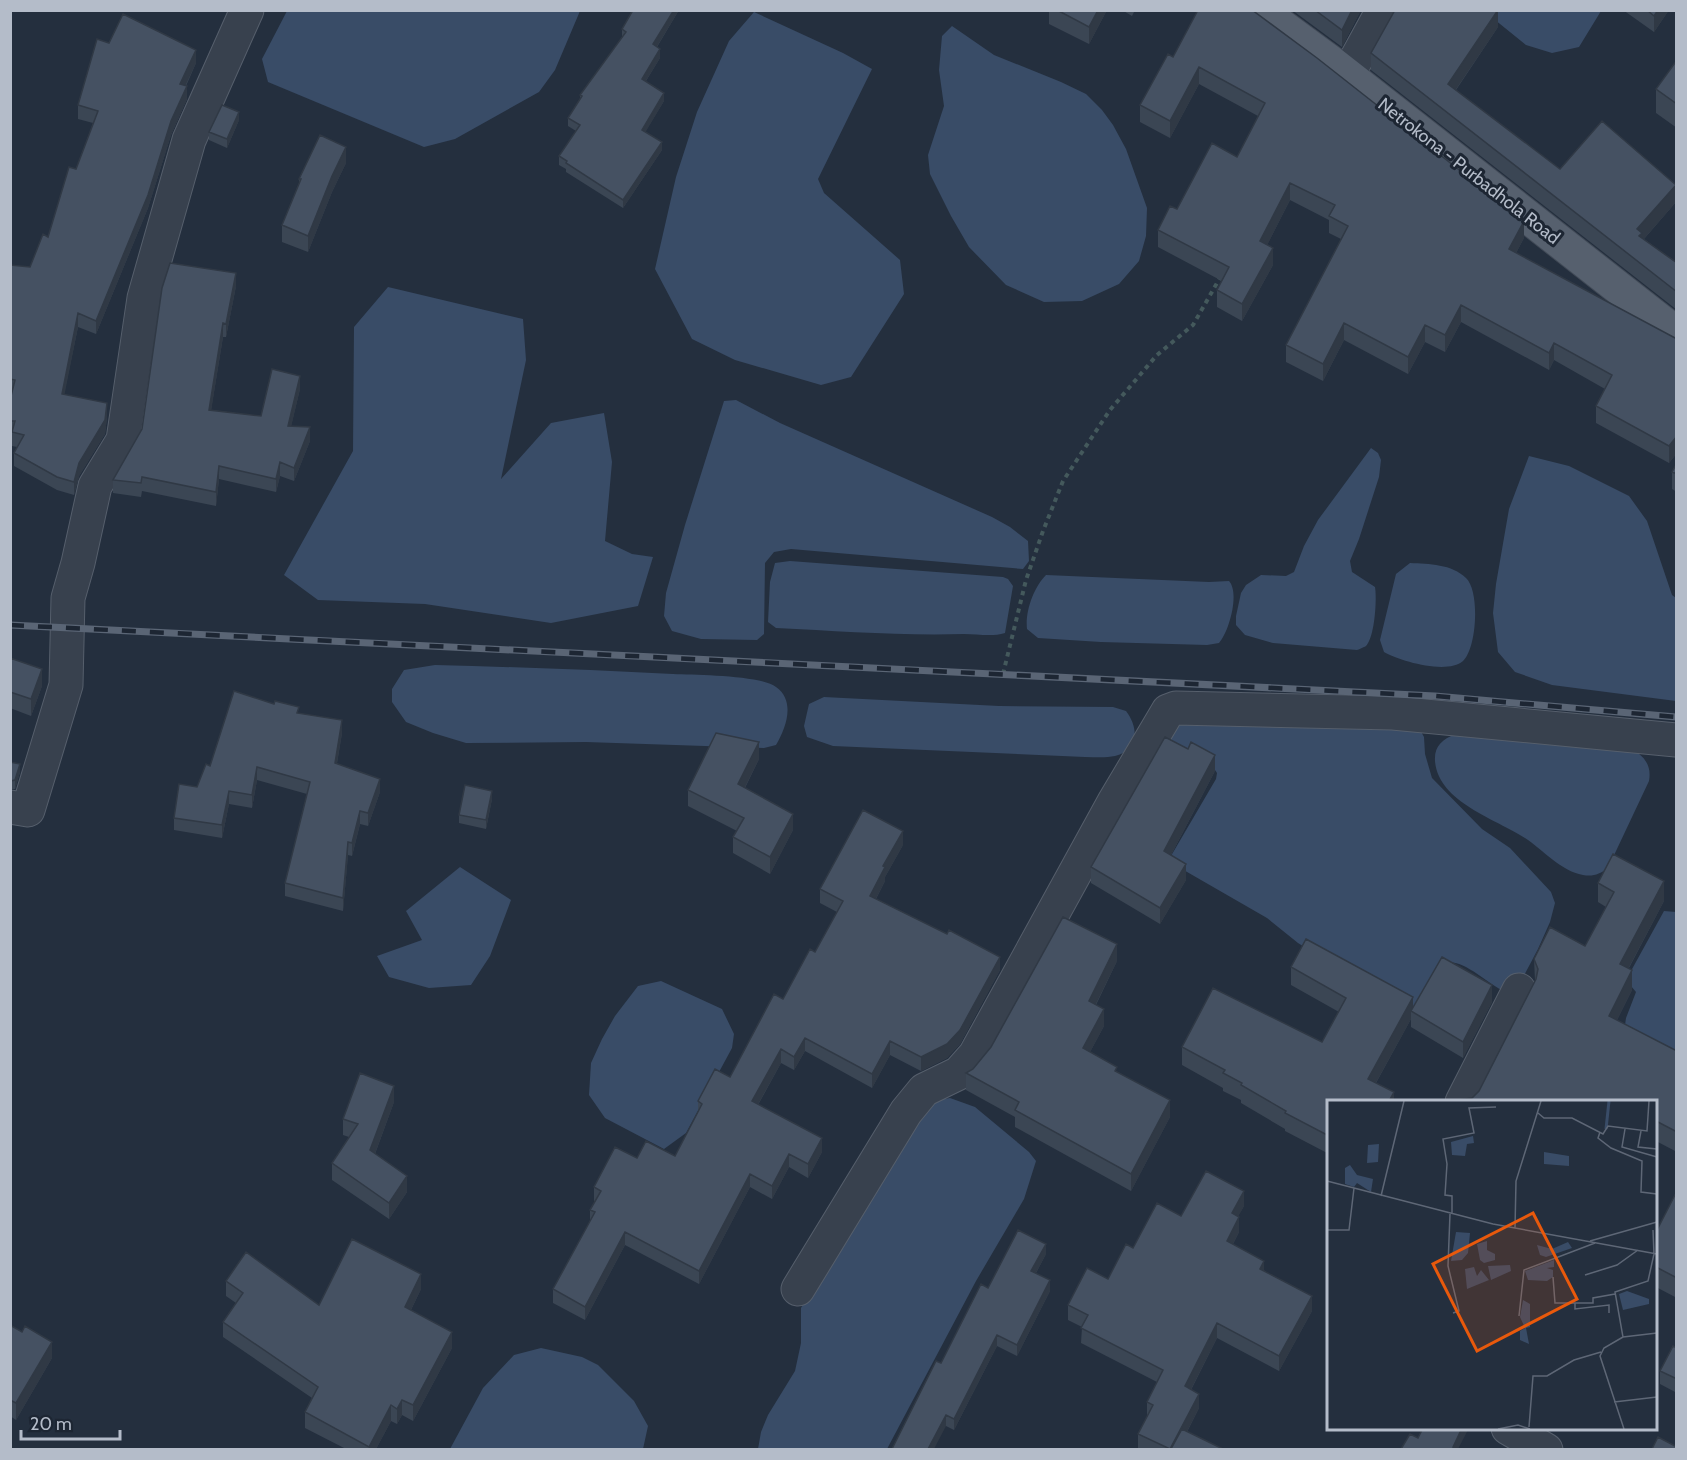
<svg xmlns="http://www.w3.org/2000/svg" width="1687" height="1460" font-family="Cabin,sans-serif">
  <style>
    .water { fill: #394c67 }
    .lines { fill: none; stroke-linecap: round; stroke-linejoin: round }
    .minor-casing { stroke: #565f6c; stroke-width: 35 }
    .major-casing { stroke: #414a57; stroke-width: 35 }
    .path { stroke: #44595c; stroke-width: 4; stroke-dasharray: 4.5 4.5; stroke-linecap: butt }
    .minor { stroke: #38414e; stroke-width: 33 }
    .major { stroke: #56606e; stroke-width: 33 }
    .rail-casing { stroke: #5a6575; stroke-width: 7 }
    .rail { stroke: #1d2633; stroke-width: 4.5; stroke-dasharray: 14; stroke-linecap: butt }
    .wall { fill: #3b4654 }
    .shaded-wall { fill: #303945 }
    .building { fill: #455162; stroke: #303945; stroke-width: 1.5 }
    .labels { text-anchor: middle; stroke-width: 6; stroke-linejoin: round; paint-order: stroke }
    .street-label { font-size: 18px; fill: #b4bcc9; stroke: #1d2633 }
    .inset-river { fill: none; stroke: #394c67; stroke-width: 3 }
    .inset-road { fill: none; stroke: #5e6776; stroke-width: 1.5 }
    .view { fill: #e8590c; fill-opacity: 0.15; stroke: #e8590c; stroke-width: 3 }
    .inset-edge { fill: none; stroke: #b4bcc9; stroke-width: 3 }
  </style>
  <rect width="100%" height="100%" fill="#242f3e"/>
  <path class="water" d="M287,11V10L580,11L555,70L539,92L455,139L424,147L268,82L262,59Z
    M1484,11H1601L1579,47L1552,53L1526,45Z
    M754,12L843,53L872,69L818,179L824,193L900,260L904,294L851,377L821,385L735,360L692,339L655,269L676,177L697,112L729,41Z
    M952,26L994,55L1061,82L1086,94L1102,110L1113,125L1126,149L1147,208L1146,236L1139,261L1119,284L1082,301L1044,302L1006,285L969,247L951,216L930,174L928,155L944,106L939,70L942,36Z
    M388,287L523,319L526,360L501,479L551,423L604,413L612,462L605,541L632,554L653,557L638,606L551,623L425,604L318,600L284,575L353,451L354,327Z
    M736,400L780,423L992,517L1010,527L1028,541L1029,561L1023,569L791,549L774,552L765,563L764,634L757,640L701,639L672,631L664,616L666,593L685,525L724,401Z
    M1371,448L1378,453L1381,460L1379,477L1359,539L1350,561L1352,572L1375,587C1377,598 1375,637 1366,646C1366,646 1358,650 1357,650L1273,643L1245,635L1236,625V616L1241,593L1246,585L1261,575L1286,576L1294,572L1304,546L1318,520Z
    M1529,456L1569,466L1629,496L1647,521L1672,595L1676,598V701L1552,685L1515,672L1498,652L1493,613L1496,584L1509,509Z
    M790,561L1003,577L1008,579L1013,586L1005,633C992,637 978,634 964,634C902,636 839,631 776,628L768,622L770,582L775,563Z
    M1410,563C1429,564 1452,564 1466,578C1480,591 1477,648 1463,661C1447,675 1400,661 1384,652L1380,640L1396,574Z
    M1046,575L1209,582L1229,581C1240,593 1229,632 1219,643L1207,645L1101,642L1038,638L1027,629C1025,611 1034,587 1046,575Z
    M435,665C515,667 594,670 673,674C696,675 760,675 776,687C796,701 786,728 776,745L764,748L586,742L466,743L433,733L406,722L392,702V689L404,670Z
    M824,697L999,706L1113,707L1126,711C1139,728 1139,750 1115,756C1106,758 1095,757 1085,757L833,746L807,737L804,726L809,704Z
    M1186,720L1417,724L1424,737L1425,754L1432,778L1482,829L1510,848L1551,892L1555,903L1550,922L1538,949L1519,985L1506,992C1487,984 1468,962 1448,962L1414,1011L1371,989L1298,943L1267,918L1168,861L1216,779L1217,773L1215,770L1172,750L1168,733Z
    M1455,734L1638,753C1648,761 1651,769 1649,781L1608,868C1600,874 1593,877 1583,875C1561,871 1543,850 1525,838C1496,819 1438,802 1435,761C1434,746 1442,740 1455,734Z
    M460,867L511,900L490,956L471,985L429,988L389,977L377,956L422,940L406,911Z
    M1664,911L1676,912V1068L1624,1032L1626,1018L1636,992L1626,980Z
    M661,981L722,1009L734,1034L732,1048L686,1133L664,1149L605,1118L589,1095L591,1063L602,1039L615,1016L638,986Z
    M950,1098L975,1107L1029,1152L1036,1161L1024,1199L976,1281L887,1449H758L761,1432L768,1415L795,1371L801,1343V1308L930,1105L938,1100Z
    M541,1348L582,1357L598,1365L634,1401L648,1426L643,1449H450L483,1388L514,1355Z"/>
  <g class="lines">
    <defs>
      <path id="minor" d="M1347,76L1383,10
        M10,807L28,810L66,685L68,598L78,563L95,486L123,440L144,298L189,140L247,10
        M1462,1102L1519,990
        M798,1289L906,1112L924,1090L959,1073L975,1055L1114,802L1168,711L1176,708L1393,713L1676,740
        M1508,1428L1546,1450"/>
      <path id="major" d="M1260,10L1328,60L1676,333"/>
    </defs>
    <use href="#minor" class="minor-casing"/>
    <use href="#major" class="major-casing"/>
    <path class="path" d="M1003,674L1026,580L1043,531L1063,481L1110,410L1157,355L1193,325L1221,276"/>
    <use href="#minor" class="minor"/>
    <use href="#major" class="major"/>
    <defs>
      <path id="rail" d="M10,625L1435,696L1676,717"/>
    </defs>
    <use href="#rail" class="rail-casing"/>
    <use href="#rail" class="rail"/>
  </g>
  <path class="wall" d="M633,10H679L657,47L660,58L646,81L664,101L645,132L662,150L623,208L566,172V169L559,165V156L576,131L568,126V118L580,99V95L622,37V29Z
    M1049,10H1107L1089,44L1049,24Z
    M1122,10H1135L1132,16Z
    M1198,10L1524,238L1516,253L1677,339V453L1669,463L1596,423V406L1605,389L1554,360L1549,370L1461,322L1445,352L1425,342L1408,374L1344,340L1323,381L1286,362V345L1341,239L1329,233V220L1290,200L1267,245L1273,265L1242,321L1217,307V290L1222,281L1158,247V230L1177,209L1237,157L1258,116L1199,84L1170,138L1140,122V105L1173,57Z
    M1292,10H1361L1342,47Z
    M1623,10H1669L1654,32Z
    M1498,27L1456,90L1560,169L1676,202L1644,239L1677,263V310L1371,70V53Z
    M109,43L196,63L186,86L187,99L171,135L148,208L96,334L78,327L64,394L107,417L105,434L79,476L74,495L57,490L14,466V453L17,447L12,446V434H10V400L12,392H10V265L30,267L48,237L76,169L93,123L78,119V105Z
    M1677,60V128L1656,113V89Z
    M239,120L227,148L209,140V132Z
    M346,163L332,192L308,252L282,242V225L299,183V179Z
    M236,286L226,337H223L211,410L261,416L300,389L291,426L310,441L294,481L280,476L276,492L219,479L216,506L142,491L141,497L113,493V480Z
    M1677,463V492L1672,489V472Z
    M10,658L42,686L31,716L10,708Z
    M299,713L342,733L337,763L380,792L368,826L360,824L352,856L348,855L343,911L285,896V883L307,794L257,780L252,808L229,804L222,838L174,830V818L197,787L210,766Z
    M759,759L745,788L793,830L770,874L733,853V837L737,831L688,806V790Z
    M10,762L20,772L15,789H10Z
    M1215,771L1171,855L1186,880L1160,924L1091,883V867Z
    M492,799L486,829L459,823V815Z
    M903,845L885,877V881L876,899L1000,970L960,1044L947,1058L921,1071L890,1055L872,1088L805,1051L794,1070L781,1063L758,1105L822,1152L808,1178L789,1167L772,1199L750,1187L699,1284L625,1245L585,1320L553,1303V1289L590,1221V1210L595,1201H594V1187L637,1158L675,1156L698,1112V1101L730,1077L815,952L837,912L820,903V889Z
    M1598,883L1664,901L1629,968L1632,990L1617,1020L1677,1051V1152L1656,1141V1101L1472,1098L1479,1091L1535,981L1534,959L1585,946L1606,907L1598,902Z
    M1117,961L1096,1005L1104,1026L1090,1052L1170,1117L1131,1191L1015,1127V1117L966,1090V1073Z
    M1291,967L1413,1007L1492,1002L1463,1058L1411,1027V1019L1376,1083L1394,1101H1329V1154L1285,1131V1129L1241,1103V1100L1223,1091V1088L1182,1065V1047L1322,1042L1339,1012L1291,985Z
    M394,1102L375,1154L407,1192L389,1219L332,1180V1163L349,1137L343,1135V1119Z
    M1677,1191V1298L1656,1287V1232Z
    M1244,1206L1238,1216L1239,1232L1233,1244L1312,1311L1279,1371L1217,1338L1191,1390L1199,1408L1187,1432L1223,1449H1138V1434L1147,1417V1402L1157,1382L1081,1343L1082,1327L1068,1320V1305L1108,1279L1133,1248L1181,1216Z
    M1046,1254L1036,1273L1050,1291L1017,1356L997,1346L954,1430L946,1426L941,1363L988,1288Z
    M226,1281L319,1305L421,1289L411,1310L452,1348L413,1421L402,1415L397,1424L391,1421L376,1449H346L305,1428V1412L312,1398L223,1337V1322L236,1303L226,1296Z
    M10,1325L52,1358L16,1420L10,1416Z
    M1677,1348V1393L1660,1384V1371Z"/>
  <path class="shaded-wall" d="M674,10H679L653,53V44Z
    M1098,10H1107L1089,44V27Z
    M1352,10H1361L1342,47V30Z
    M1498,10V27L1448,101V84Z
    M1658,10H1669L1654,32V16Z
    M660,49V58L642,87V79Z
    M196,50V63L180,97V84Z
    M1199,67V84L1170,138V121Z
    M187,86V99L171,135L148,208L96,334V321L171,121Z
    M664,93V101L642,138V130Z
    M239,112V120L227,148V139Z
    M662,142V150L623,208V200Z
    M346,147V163L332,192L308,252V236L332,176Z
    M1290,183V200L1260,259V241Z
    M1676,185V202L1642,241V250L1637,229Z
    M1524,221V238L1509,266V249Z
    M1273,248V265L1242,321V304Z
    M236,273V286L226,337V324Z
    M1461,305V322L1445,352V335Z
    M78,313V327L62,407V394Z
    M223,323V337L209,424V410Z
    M1344,323V340L1323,381V364Z
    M1425,325V342L1408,374V357Z
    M1554,343V360L1549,370V353Z
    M300,376V389L288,440V426Z
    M107,403V417L105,434L79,476L74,495V482L79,463Z
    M310,427V441L294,481V468Z
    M1677,436V453L1669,463V446Z
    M280,462V476L276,492V479Z
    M219,466V479L216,506V492Z
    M42,669V686L31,716V699Z
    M342,720V733L335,775V763Z
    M759,742V759L738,801V784Z
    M1215,755V771L1164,868V851Z
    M20,764V772L15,789V780Z
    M257,767V780L252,808V795Z
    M380,779V792L368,826V813Z
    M229,791V804L222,838V825Z
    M492,791V799L486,829V820Z
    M360,811V824L352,856V843Z
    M793,814V830L770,874V857Z
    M903,831V845L885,877V881L870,910V896L883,866Z
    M348,842V855L343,911V898Z
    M1186,864V880L1160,924V908Z
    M1664,881V901L1620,984V964Z
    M1117,944V961L1089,1018V1001Z
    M1000,957V970L960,1044L947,1058L921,1071V1057Z
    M1632,970V990L1609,1036V1016Z
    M1492,985V1002L1463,1058V1042Z
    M1413,997V1012L1411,1011V1019L1368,1097V1079Z
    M1104,1009V1026L1083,1065V1048Z
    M805,1038V1051L794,1070V1057Z
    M890,1041V1055L872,1088V1074Z
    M781,1049V1063L752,1115V1101Z
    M394,1086V1102L370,1167V1150Z
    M1394,1092V1101H1389Z
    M1170,1100V1117L1131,1191V1174Z
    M822,1138V1152L808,1178V1164Z
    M789,1154V1167L772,1199V1186Z
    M750,1174V1187L699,1284V1271Z
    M407,1176V1192L389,1219V1203Z
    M1244,1191V1206L1232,1228V1213Z
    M1239,1217V1232L1227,1256V1241Z
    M625,1232V1245L585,1320V1307Z
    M1046,1244V1254L1031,1282V1271Z
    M1264,1261V1276L1260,1269Z
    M421,1274V1289L405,1322V1307Z
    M1050,1280V1291L1017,1356V1345Z
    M1312,1296V1311L1279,1371V1356Z
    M1217,1323V1338L1185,1401V1386Z
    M452,1332V1348L413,1421V1405Z
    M997,1335V1346L954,1430V1419Z
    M52,1342V1358L16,1420V1403Z
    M1199,1394V1408L1178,1449H1170Z
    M402,1400V1415L397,1424V1409Z
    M391,1405V1421L376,1449H369V1447Z
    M946,1415V1426L934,1449H928Z
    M1462,1428H1469L1458,1449L1453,1447Z"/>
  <path class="building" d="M633,10H674L653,44L660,49L642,79L664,93L642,130L662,142L623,200L566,163L567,161L559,156L580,125L568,118L582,96L580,95L626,32L622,29Z
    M1057,10H1098L1089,27Z
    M1198,10H1252L1317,58L1524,221L1509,249L1677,339V436L1669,446L1596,406L1612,375L1554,343L1549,353L1461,305L1445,335L1425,325L1408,357L1344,323L1323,364L1286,345L1348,226L1329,216L1335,205L1290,183L1260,241L1273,248L1242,304L1217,290L1229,267L1158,230L1170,206L1177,209L1212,143L1237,157L1265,103L1199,67L1170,121L1140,105L1168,54L1173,57Z
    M1315,10H1352L1342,30Z
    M1395,10H1498L1448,84L1560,169L1602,121L1676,185L1637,229L1642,233L1639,236L1677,263V292L1371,53Z
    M1647,10H1658L1654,16Z
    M123,14L196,50L180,84L187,86L171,121L148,195L96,321L78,313L62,394L107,403L105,420L79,463L74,482L57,477L14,453L24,435L12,432L15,421H10V400L15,380L10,379V265L30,267L43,234L48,237L69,167L76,169L98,111L78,105L97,39L109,43Z
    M1677,60V104L1656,89Z
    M222,105L239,112L227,139L209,132Z
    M320,135L346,147L332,176L308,236L282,225L301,179H299Z
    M170,263L236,273L226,324L223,323L209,410L261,416L272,369L300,376L288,426L310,427L294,468L280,462L276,479L219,466L216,492L142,477L141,483L113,480L142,429L162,288Z
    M1677,463V474L1672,472Z
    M10,658L42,669L31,699L10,692Z
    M234,691L274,704L275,701L299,707L297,713L342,720L335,763L380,779L368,813L360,811L352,843L348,842L343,898L285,883L310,782L257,767L252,795L229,791L222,825L174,818L179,784L197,787L206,764L210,766Z
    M716,733L759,742L738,784L793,814L770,857L733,837L744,818L688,790Z
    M1165,737L1188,749L1191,742L1215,755L1164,851L1186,864L1160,908L1091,867Z
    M10,762L20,764L15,780L10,781Z
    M465,785L492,791L486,820L459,815Z
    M863,810L903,831L883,866L885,867L870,896L947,934L949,930L1000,957L960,1030L947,1044L921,1057L890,1041L872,1074L805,1038L794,1057L781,1049L752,1101L822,1138L808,1164L789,1154L772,1186L750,1174L699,1271L625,1232L585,1307L553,1289L595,1212L590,1210L601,1191L594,1187L615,1147L637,1158L646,1141L675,1156L702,1104L698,1101L715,1069L730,1077L774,994L783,999L810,949L815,952L843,901L820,889Z
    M1613,854L1664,881L1620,964L1632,970L1609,1016L1677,1051V1132L1656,1121V1101H1458L1459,1100L1472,1098L1479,1091L1536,979L1538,969L1534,959L1550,927L1585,946L1614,892L1598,883Z
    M1063,917L1117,944L1089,1001L1104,1009L1083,1048L1117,1067L1115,1071L1170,1100L1131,1174L1015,1110L1019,1102L966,1073L973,1069L991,1047Z
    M1306,939L1413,997L1368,1079L1394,1092L1389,1101H1329V1136L1285,1113L1286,1111L1241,1085L1242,1083L1223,1073L1225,1070L1182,1047L1213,988L1322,1042L1346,998L1291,967Z
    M1442,957L1492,985L1463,1042L1411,1011Z
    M360,1073L394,1086L370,1150L407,1176L389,1203L332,1163L358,1124L343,1119Z
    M1206,1171L1244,1191L1232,1213L1239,1217L1227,1241L1264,1261L1260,1269L1312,1296L1279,1356L1217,1323L1185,1386L1199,1394L1170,1449L1138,1434L1153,1405L1147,1402L1163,1370L1081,1328L1088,1315L1068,1305L1087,1268L1108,1279L1126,1244L1133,1248L1157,1203L1181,1216Z
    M1677,1191V1278L1656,1267V1232Z
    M1018,1230L1046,1244L1031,1271L1050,1280L1017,1345L997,1335L954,1419L946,1415L928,1449H892L936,1361L941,1363L981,1284L988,1288Z
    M352,1239L421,1274L405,1307L452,1332L413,1405L402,1400L397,1409L391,1405L369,1447L305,1412L318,1387L223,1322L243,1293L226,1281L246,1252L319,1305Z
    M10,1325L22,1332L25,1326L52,1342L16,1403L10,1400Z
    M1673,1346L1677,1348V1379L1660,1371Z
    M1423,1428H1462L1453,1447L1458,1449H1401L1410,1434L1418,1438Z
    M1182,1429L1223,1449H1171Z
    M1658,1437L1677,1447V1449H1652Z"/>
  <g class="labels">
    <g class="street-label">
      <text transform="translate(1469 171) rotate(38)" y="6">Netrokona - Purbadhola Road</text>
    </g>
  </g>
  <g transform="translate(1327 1100)">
    <rect width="330" height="330" fill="#242f3e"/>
    <path d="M146,36L147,43L140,44L138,56L125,55L124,42ZM52,44L51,62L40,63L41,45ZM217,52L242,56V66L217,64ZM23,65L30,75L46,79L44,92L30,83L27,87L18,84V68ZM129,132L143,133L141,153L135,160L124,161ZM160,141V150L168,154V160L157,163L153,160L150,144ZM241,142L245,148L219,157L213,155L210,145L225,149ZM227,160V167L220,168L226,170V177L220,181L201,180L198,171ZM183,165L184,171L164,180L161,166ZM147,167L150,176L154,170L162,180L140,189L138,169ZM300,191L322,199V204L296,210L292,194ZM196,200L203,204V227L199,228L202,244L193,240V231L198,228L193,217Z" fill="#394c67"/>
    <path class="inset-river" d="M279,29L282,1"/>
    <path class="inset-road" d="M211,13L217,18H245L276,34L281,26L320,31L322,1M298,29L295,47L330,57M314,31L311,47L330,49M273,32L271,38L284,48L315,61L314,92L330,94M0,81L166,124L330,154M54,96L77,1M123,114L121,166L132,211L126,213M125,114V96L118,95L120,64L116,39L147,33L142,8L169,7M188,128L189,81L214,1M0,130H22L27,88M263,141L330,122M258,175L290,165L311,150M226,177L228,203H266V198L288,194M248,203V209L282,205V213M192,216L197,170L268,143M296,237L330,233M287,302L330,297M202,327L206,276H220L247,260L274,252M171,329L191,325L203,329M297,329L273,256L277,248L296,237L288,192L321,181L327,154L326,130"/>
    <path class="view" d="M206,113L250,199L150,251L106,164Z"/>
    <rect width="330" height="330" class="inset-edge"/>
  </g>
  <rect width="1687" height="1460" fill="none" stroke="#b4bcc9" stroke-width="24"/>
  <path d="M21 1430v9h99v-9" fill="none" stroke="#b4bcc9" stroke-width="3"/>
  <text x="30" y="1430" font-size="18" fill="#b4bcc9" stroke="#1d2633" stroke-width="4.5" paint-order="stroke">20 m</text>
</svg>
